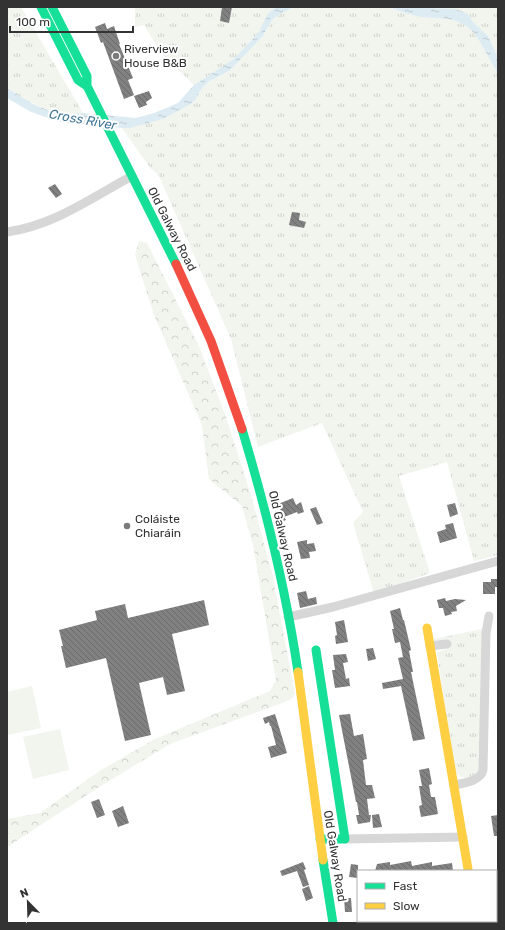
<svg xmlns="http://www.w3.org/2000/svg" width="505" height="930" font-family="Rubik,sans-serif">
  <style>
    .grass { fill: url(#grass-tufts) }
    .forest { fill: url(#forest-crowns) }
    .green { fill: #f1f5ed }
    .water { fill: url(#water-ripples) }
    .building { fill: url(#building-back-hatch) }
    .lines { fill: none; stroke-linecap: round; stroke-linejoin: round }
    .street { stroke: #d7d7d7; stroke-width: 9 }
    .fast { stroke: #16e098; stroke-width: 9 }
    .slow { stroke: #ffcf43; stroke-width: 9 }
    .jam { stroke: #f24e42; stroke-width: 9 }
    .poi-dot { fill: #7a7a7a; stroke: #fff; stroke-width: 1.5 }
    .labels { text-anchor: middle; stroke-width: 4; stroke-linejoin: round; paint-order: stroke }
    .poi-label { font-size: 12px; fill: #333; stroke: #fff; text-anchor: start }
    .street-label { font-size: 12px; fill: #333; stroke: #fff }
    .water-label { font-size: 13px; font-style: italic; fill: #3f7597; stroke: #fff }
  </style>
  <defs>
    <pattern id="grass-tufts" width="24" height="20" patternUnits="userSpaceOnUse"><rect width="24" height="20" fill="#f1f5ed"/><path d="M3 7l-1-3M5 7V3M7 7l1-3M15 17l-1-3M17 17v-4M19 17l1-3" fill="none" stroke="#cfd2cc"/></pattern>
    <pattern id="forest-crowns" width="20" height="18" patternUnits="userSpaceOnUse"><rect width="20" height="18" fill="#f1f5ed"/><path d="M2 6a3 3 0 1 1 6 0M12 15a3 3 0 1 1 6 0" fill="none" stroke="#cfd2cc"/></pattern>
    <pattern id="water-ripples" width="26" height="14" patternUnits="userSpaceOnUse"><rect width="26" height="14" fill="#ddebf3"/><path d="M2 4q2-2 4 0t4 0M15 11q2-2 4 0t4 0" fill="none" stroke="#becad1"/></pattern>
    <pattern id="building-back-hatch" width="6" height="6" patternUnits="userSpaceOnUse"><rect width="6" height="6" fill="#818181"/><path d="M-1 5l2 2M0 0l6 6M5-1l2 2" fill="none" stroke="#6a6a6a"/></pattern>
  </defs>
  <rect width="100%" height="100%" fill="#fff"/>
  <path class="grass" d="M7,7H21L83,113C52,116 32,104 7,88Z
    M135,7H222L220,21L229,23L232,7H277L273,9L264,22L259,32L235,58L194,85L162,54L144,25L135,27Z
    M294,7H390C400,12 411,15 422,17C437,19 452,17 465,25C479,34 488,59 498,73V555L474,561L447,462L399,476L430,573L374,593L353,523L363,512L322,423L258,447L231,339L158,174L151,169L122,128H130L163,119L199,94L202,88L208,82L229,71L239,61L262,37L273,19L282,13Z
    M415,7H498V58L488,36L473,22L468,14Z
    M482,629L480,765L478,773C467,779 463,780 454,771L437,652L447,649L446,642H435L434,639Z
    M496,916H498V923H364L368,921H496Z"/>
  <path class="forest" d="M139,241L147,243L198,344L226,417L251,495L272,573L295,694L290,700L170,744L104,784L7,847V819L40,813L101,770L155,739L270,691L276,680L253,545L242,506L209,479L202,425L154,315L135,255Z"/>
  <path class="green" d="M32,686L41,728L7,735V692Z
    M60,729L69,770L33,779L23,737Z"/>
  <path class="water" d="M277,7H294L282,13L273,19L262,37L239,61L229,71L208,82L202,88L195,100L189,105L163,119L130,128H122L86,124H73L57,121L31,112L7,98V88L33,104L50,111L69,114L83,113L136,118L154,113L178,103L194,85L235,58L259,32L267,15L273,9Z
    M390,7L456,9L468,14L473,22L488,36L498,58V73C488,59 479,34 465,25C452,17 437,19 422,17C411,15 400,12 390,7Z"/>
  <path class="building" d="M222,7H232L229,23L220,21Z
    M105,23L107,29L114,26L120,44H119L133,78L128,80L134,95L124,99L103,42L101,43L95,27Z
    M149,91L152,98L146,102L147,105L139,108L134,96Z
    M55,184L62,194L56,198L48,188Z
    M292,212L300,213L299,220L306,222L304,228L289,225Z
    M293,498L296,505L301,502L304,512L298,514L297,512L284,517L286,520L279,523L275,513L281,511L278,504Z
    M455,503L458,514L450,517L447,505Z
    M316,507L323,523L317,525L310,509Z
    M453,523L457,538L440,543L437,532L446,529L445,525Z
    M307,540V544L314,543L316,551L309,552L310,558L301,559L297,542Z
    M491,579H498V587H495V594H483V582H491Z
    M306,591L308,599L316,597L317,604L300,608L297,593Z
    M445,598L446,601L455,599L466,600L456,606L457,611L451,612L452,614L445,616L443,608H439L437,600Z
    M204,600L209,625L172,634L185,691L167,695L163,677L139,683L151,735L125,741L106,658L66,668L61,646H63L59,630L97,620L95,611L125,604L128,618Z
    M400,608L403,620H404L411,650L409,651L413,672H411L425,739L413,741L401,686L383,689L382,683L403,679L398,658L403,657L400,642L395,643L392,629H394L390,611Z
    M344,620L348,642L336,644L335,636L337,635L335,622Z
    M373,648L376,659L368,661L366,649Z
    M346,654L348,662L343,663L346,679L349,678L350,686L335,688L332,670H335L333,655Z
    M275,714L287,753L271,758L268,747L276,745L271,726H270L269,722L265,724L263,718Z
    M350,714L354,736L363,734L367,759L363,760L366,785H372L375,798L367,799L369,815H371L370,822L358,824L356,815H359L357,802H356L339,715Z
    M429,768L432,784L429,785L431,797H435L438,814L421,817L419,806L422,805L419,786H422L419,770Z
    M99,799L105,815L97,818L91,802Z
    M123,806L129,823L118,827L112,811Z
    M379,814L382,827L373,828L372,815Z
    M498,815V836H494L491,816Z
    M411,861L412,866L432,862V866L452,863L453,871H375L377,864L390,862V865Z
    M303,862L306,869L304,870L309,885L303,887L297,871L282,876L280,871Z
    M351,864L358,865V878L349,877Z
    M309,886L313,898L306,901L302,889Z
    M344,898H351L352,912H345Z"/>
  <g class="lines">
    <path class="street" d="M7,232C55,225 91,198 132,176
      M288,617L333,607L498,561
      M430,646L447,644
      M454,785C463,783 481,781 483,770L486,633L489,616
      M345,839L463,837"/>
    <path class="fast" d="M41,7L78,80L87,86
      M52,7L87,76V86L176,264
      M242,429C266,509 286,590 298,672
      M316,650L345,839H320
      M323,860L333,923"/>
    <path class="slow" d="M427,628L468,869
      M298,672L323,860"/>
    <path class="jam" d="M176,264L211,341L242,429"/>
  </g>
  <g class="poi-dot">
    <circle cx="116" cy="56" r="4"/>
    <circle cx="127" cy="526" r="4"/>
  </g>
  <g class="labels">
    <g class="poi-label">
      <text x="124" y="53">Riverview<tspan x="124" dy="14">House B&amp;B</tspan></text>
      <text x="135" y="523">Coláiste<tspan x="135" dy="14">Chiaráin</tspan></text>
    </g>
    <g class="street-label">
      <text transform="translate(172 229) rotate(63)" y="4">Old Galway Road</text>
      <text transform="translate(283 536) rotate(77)" y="4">Old Galway Road</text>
      <text transform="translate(335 856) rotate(81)" y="4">Old Galway Road</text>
    </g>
    <g class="water-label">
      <text transform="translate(83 119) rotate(10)" y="5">Cross River</text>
    </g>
  </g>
  <rect width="505" height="930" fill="none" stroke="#333333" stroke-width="16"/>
  <rect x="357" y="870" width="140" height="52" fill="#ffffff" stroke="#adadad"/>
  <rect x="365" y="883" width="20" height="6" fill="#16e098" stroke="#adadad"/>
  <text x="393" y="890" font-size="12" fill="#333333">Fast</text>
  <rect x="365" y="903" width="20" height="6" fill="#ffcf43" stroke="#adadad"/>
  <text x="393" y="910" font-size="12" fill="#333333">Slow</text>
  <g transform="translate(28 902) rotate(337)" stroke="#ffffff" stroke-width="3" paint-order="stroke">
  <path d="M0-3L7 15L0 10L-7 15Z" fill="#333333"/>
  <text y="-6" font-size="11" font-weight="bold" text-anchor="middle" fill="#333333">N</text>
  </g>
  <path d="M10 26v6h123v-6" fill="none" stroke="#333333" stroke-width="2"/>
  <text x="16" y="26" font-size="12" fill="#333333" stroke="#ffffff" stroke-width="3" paint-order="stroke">100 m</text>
</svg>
